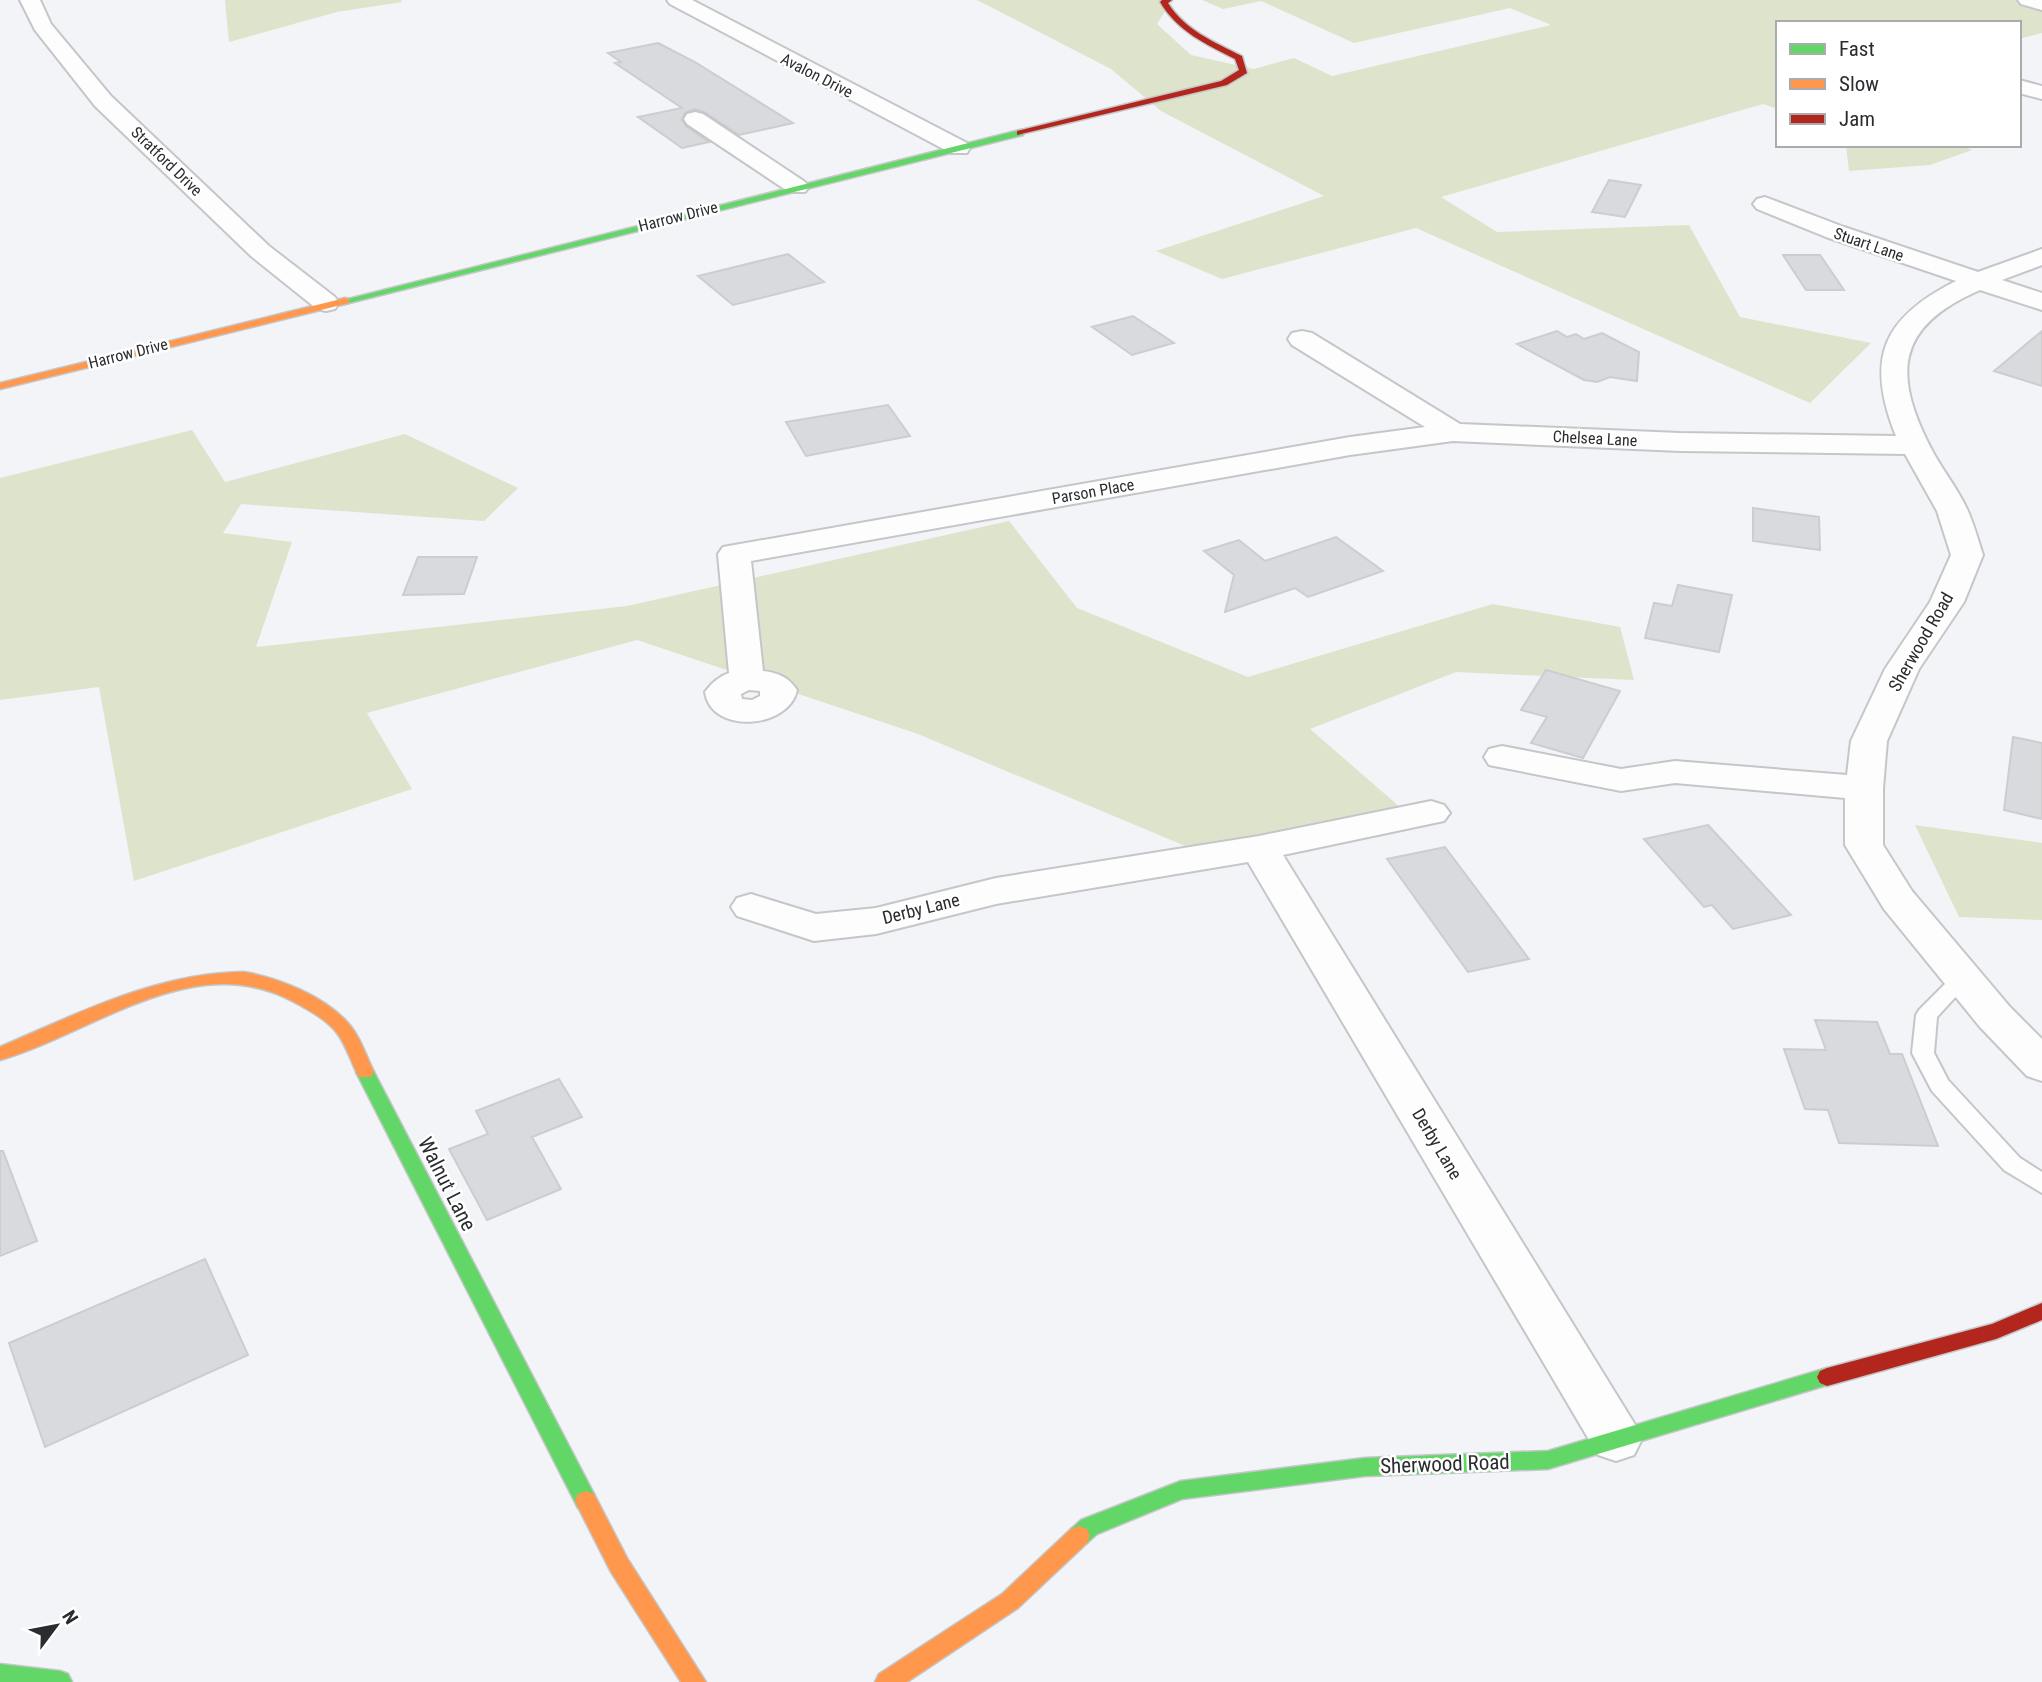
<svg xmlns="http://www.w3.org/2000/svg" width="2042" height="1682" font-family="'Roboto Condensed',sans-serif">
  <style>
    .green { fill: #dde4cb }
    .building { fill: #d8dadd; stroke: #cbcdcf; stroke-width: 2 }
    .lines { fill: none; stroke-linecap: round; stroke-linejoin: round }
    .lane-casing { stroke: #c4c6c8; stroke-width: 4 }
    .street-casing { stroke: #c4c6c8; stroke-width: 4 }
    .fast-casing { stroke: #c4c6c8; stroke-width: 3 }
    .slow-casing { stroke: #c4c6c8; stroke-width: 3 }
    .jam-casing { stroke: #c4c6c8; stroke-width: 3 }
    .lane { fill: #fdfdfe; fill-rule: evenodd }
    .street { fill: #fdfdfe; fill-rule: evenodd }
    .fast { fill: #63d668; fill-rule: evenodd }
    .slow { fill: #ff974d; fill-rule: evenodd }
    .jam { fill: #b3261e; fill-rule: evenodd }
    .labels { text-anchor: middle; stroke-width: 5; stroke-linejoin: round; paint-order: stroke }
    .far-street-label { font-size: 16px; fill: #2a2c2f; stroke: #fff }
    .street-label { font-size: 18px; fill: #2a2c2f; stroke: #fff }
    .near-street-label { font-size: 21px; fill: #2a2c2f; stroke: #fff }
  </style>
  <rect width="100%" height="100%" fill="#f2f4f7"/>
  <path class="green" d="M225,0H401L402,2L337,12L229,42Z
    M977,0H1172L1157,24L1191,55L1254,69L1294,58L1332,76L1551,25L1510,8L1354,43L1261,1L1223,9L1202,0H2028L2042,4V33L2019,39V23H1778V109L1763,104L1441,197L1497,232L1689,225L1740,317L1871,343L1810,403L1416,228L1222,279L1156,251L1324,196L1161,111L1111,69Z
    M1846,145H1961L1972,150L1930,165L1849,171Z
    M192,430L225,482L405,434L518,488L484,521L241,504L223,533L292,542L256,647L627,606L1009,521L1077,608L1248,677L1493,604L1620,627L1634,680L1456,672L1310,729L1416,821L1221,861L918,734L637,640L367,713L412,789L134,881L99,687L0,700V478Z
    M1915,825L2042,843V920L1959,917Z"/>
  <path class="building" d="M658,43L695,62L793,123L739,135L704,112L694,109L685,113L682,120L686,126L709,142L682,148L638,117L682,108L615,63L621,62L608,53Z
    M1609,180L1641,185L1625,217L1592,212Z
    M788,254L824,282L733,305L698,276Z
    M1783,255H1820L1844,290H1806Z
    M1133,316L1174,343L1132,355L1092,327Z
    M1557,331L1567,337L1576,334L1584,339L1602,333L1639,352L1637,381L1610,377L1597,382L1584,380L1517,344Z
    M2042,331V386L1994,371Z
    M888,405L910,436L806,456L786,422Z
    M1753,508L1819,517L1820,550L1753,541Z
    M1336,537L1383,571L1308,597L1295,588L1225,612L1234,575L1204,551L1239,540L1265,561Z
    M418,557H477L464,594L403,595Z
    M1678,585L1732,595L1719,652L1645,638L1654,603L1672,606Z
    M1546,670L1620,691L1583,758L1531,743L1547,717L1521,710Z
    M2013,737L2042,743V819L2004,810Z
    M1708,825L1791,915L1733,929L1712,905L1704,907L1644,839Z
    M1445,847L1529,959L1468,972L1387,859Z
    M1815,1020L1877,1022L1890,1054H1902L1938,1146L1839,1143L1828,1110L1805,1109L1784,1049L1826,1050Z
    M559,1079L582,1117L532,1137L561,1189L487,1220L449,1149L488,1134L476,1111Z
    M0,1151H3L37,1241L0,1256Z
    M205,1259L248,1355L45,1447L9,1343Z"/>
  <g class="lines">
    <defs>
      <path id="lane" d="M1963,971L1970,973L1973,978L1937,1017L1934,1053L1948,1080L2020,1158L2042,1172V1193L2004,1170L1932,1091L1912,1053L1916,1015L1919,1010L1956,973Z"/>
      <path id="street" d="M20,0H40L51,24L111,96L269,246L335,297L339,303L335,309L326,311L317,309L251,256L95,106L35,30Z
        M667,0H692L967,143L970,148L967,153H951L670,4Z
        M2018,0H2042V10L2021,4Z
        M2019,80L2042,86V99L2019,93Z
        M695,112L703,114L805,182L809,187L805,192H789L687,124L684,119L687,114Z
        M1765,197L1844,227L1978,272L2042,249V265L2002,280L2042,293V310L1980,290C1894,327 1892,376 1934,454C1945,473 1958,490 1967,509C1974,524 1978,540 1983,555L1964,602L1919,669L1887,741L1883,788V845L1912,891L2010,1007L2042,1039V1081L2027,1076L1980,1027L1884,909L1845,845V798L1675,783L1621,791L1489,765L1484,757L1489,749L1502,746L1621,769L1675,761L1847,775L1851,741L1885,669L1930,602L1951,555L1937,511L1905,454L1680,451L1453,441L1350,455L751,561L763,671C779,673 788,677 797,690C789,729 711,735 705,692C712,683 718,677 729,673L718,554L723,547L1350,437L1425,427L1292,345L1288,339L1292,333L1302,331L1312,333L1460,424L1680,433L1896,436C1865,359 1882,318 1956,281L1826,237L1757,209L1753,204L1757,199ZM749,690L760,691V696L752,700L742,699L741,694Z
        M1431,801L1444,805L1450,813L1444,821L1283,855L1634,1423L1642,1439L1634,1455L1616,1461L1598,1455L1248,862L996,904L876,934L814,941L737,916L731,907L737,898L751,894L816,914L876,908L996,878L1259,836Z"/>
      <path id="fast" d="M1020,130L1023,131V135L345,304L340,301Z
        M365,1066L371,1067L374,1072L594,1494L597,1501L594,1508L586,1511L578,1508L356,1072L359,1067Z
        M1827,1368L1834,1371L1837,1377L1834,1383L1548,1469L1365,1476L1182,1499L1097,1534L1087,1543L1079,1546L1071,1543L1068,1536L1071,1529L1081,1520L1181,1481L1365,1458L1548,1451Z
        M0,1664L60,1671L68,1674L72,1682H0Z"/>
      <path id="slow" d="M345,298L349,299V303L0,389V383Z
        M244,972C279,978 324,996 348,1023C360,1036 366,1056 374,1072L371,1077H359C351,1063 347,1046 337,1033C327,1020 309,1010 294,1002C194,947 94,1033 0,1060V1047C79,1013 157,973 244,972Z
        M586,1491L594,1494L627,1558L706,1682H681L611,1572L575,1501L578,1494Z
        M1079,1526L1087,1529L1090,1536L1087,1543L1018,1608L907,1682H875L879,1674L1002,1594L1071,1529Z"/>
      <path id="jam" d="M1162,0H1172L1168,3C1185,30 1214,42 1242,56L1247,73L1227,85L1017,135V131L1221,81L1239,70L1235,59C1206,44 1178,32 1160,2Z
        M2042,1303V1320L1996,1339L1827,1386L1820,1383L1817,1377L1820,1371L1827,1368L1992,1324Z"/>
    </defs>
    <use href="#lane" class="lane-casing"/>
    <use href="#street" class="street-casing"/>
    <use href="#fast" class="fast-casing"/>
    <use href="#slow" class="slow-casing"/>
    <use href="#jam" class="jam-casing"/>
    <use href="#lane" class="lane"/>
    <use href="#street" class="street"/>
    <use href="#fast" class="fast"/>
    <use href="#slow" class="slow"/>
    <use href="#jam" class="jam"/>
  </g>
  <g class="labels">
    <g class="far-street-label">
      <text transform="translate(817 75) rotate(27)" y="6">Avalon Drive</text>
      <text transform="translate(167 161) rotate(44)" y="6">Stratford Drive</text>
      <text transform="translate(678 216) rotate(-14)" y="6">Harrow Drive</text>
      <text transform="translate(1869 244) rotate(19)" y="6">Stuart Lane</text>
      <text transform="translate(128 353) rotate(-14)" y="6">Harrow Drive</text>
      <text transform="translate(1595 438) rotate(3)" y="6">Chelsea Lane</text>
      <text transform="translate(1093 491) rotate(-10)" y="6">Parson Place</text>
    </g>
    <g class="street-label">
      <text transform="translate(1921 642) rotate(-60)" y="6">Sherwood Road</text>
      <text transform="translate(921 909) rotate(-14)" y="6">Derby Lane</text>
      <text transform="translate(1437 1144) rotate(59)" y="6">Derby Lane</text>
    </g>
    <g class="near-street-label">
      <text transform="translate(447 1184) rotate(63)" y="7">Walnut Lane</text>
      <text transform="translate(1445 1464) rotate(-2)" y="7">Sherwood Road</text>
    </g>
  </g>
  <rect x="1776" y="21" width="245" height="126" fill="#ffffff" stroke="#aaabac" stroke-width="2"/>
  <rect x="1790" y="44" width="35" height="10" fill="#63d668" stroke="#aaabac" stroke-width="2"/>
  <text x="1839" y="56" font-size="21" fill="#2a2c2f">Fast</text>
  <rect x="1790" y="79" width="35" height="10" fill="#ff974d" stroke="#aaabac" stroke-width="2"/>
  <text x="1839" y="91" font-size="21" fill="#2a2c2f">Slow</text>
  <rect x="1790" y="114" width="35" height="10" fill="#b3261e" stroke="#aaabac" stroke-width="2"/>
  <text x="1839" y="126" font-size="21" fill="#2a2c2f">Jam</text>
  <g transform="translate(56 1626) rotate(58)" stroke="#ffffff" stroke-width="5" paint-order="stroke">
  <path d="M0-5L12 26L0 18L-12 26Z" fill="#2a2c2f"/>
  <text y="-10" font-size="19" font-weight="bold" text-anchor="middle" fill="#2a2c2f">N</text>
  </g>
</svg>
